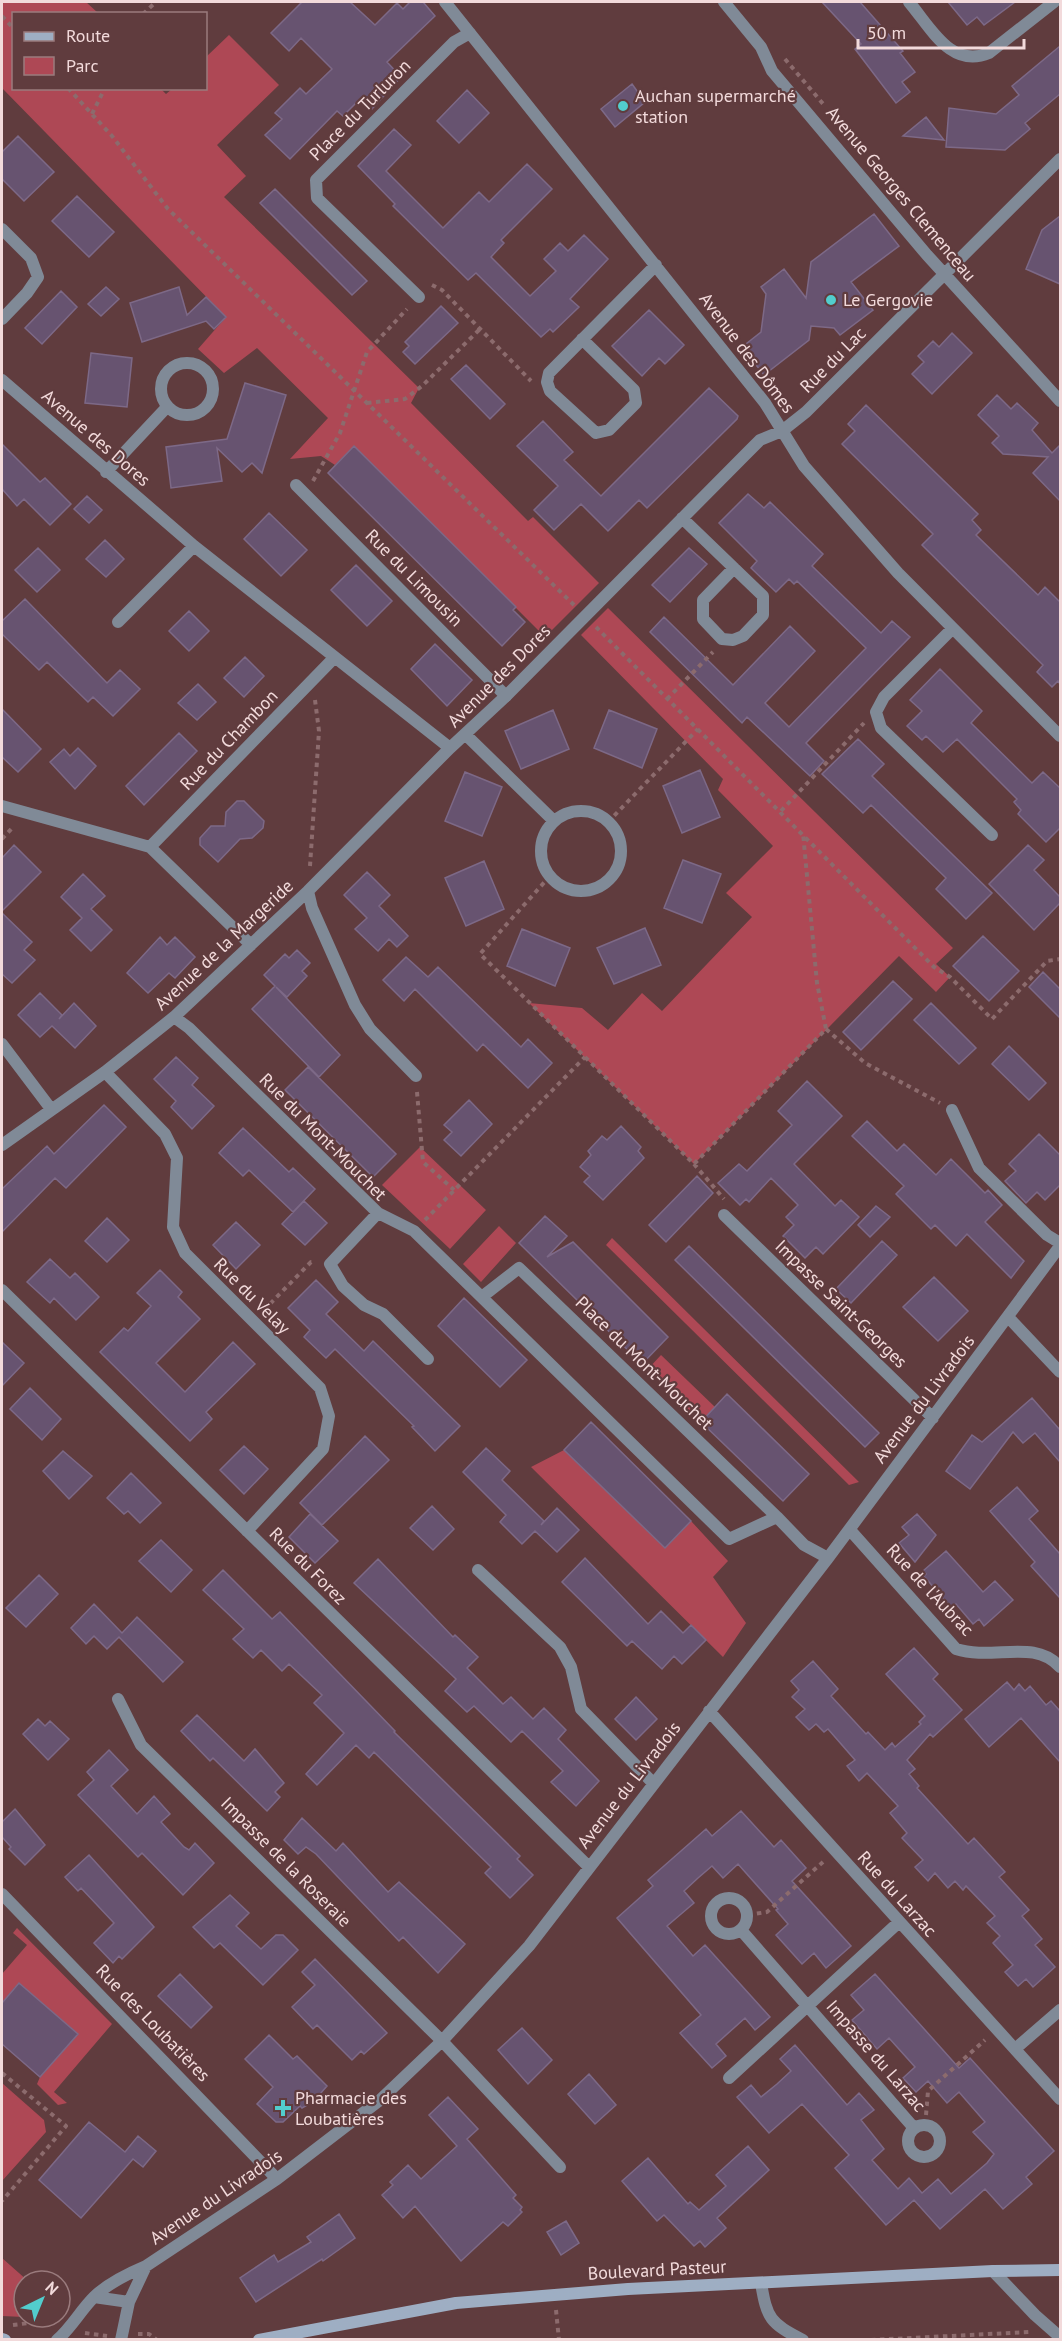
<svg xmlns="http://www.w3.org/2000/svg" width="1062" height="2341" font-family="'PT Sans',sans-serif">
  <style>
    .green { fill: #ae4855 }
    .building { fill: #675370; stroke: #7d6987; stroke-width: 1.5 }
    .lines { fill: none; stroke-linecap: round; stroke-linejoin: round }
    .path { stroke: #8c6b6d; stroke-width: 4; stroke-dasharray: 4.5 4.5; stroke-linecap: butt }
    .lane { stroke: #808a97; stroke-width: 12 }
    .street { stroke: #808a97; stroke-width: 12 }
    .secondary { stroke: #9eaec3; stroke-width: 12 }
    .poi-dot { fill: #52cdcd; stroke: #603c3e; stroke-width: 2 }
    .labels { text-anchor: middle; stroke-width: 4.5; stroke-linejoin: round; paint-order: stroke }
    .poi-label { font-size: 18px; fill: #f2dadb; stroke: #603c3e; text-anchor: start }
    .street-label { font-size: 18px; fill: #f2dadb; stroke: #603c3e }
  </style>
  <rect width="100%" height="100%" fill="#603c3e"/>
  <path class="green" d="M2,2H86L98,13L14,14V88H160L166,94L172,89L206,88V57L229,35L279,85L217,145L246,176L224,197L419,388L411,403L528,521L533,517L599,583L545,637L354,446L335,465L321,456L290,459L328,418L257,348L224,373L198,349L226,317L2,88Z
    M608,608L953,948L936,964L950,977L936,992L899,956L694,1164L529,1003L582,1008L608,1030L642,993L662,1011L752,917L726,893L773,846L718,790L723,779L581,635Z
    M420,1147L486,1210L450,1249L382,1185Z
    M499,1226L516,1243L481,1282L463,1264Z
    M612,1238L859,1482L849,1485L606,1245Z
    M661,1355L715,1407L701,1422L648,1369Z
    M564,1450L665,1548L691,1521L728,1561L713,1577L746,1623L723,1657L531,1467Z
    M17,1928L112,2024L54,2092L67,2103L58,2105L37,2084L40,2077L74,2038L15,1987L2,2003V1974L27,1945L13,1933Z
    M2,2083L44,2120L46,2132L2,2181Z
    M2,2258L28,2281H24V2317L2,2316Z"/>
  <path class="building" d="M302,2H350L375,25L397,3L403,9L410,2H423L435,16L387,62L401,77L372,109L361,98L343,116L337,111L290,159L265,135L282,119L275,113L300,88L306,94L332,69L301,38L289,51L271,33Z
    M822,2H860L903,51L900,53L915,72L902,82L910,92L896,103L855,49L861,44Z
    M948,2H1015L984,25L977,17L967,25Z
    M1060,46V94L1025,123L1030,129L1005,150L946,147L949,108L996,114L1019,95L1012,86Z
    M632,84L645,102L615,127L601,109Z
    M467,90L489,113L459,143L437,121Z
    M926,117L944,140L903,136Z
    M394,129L411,145L386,171L443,228L479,192L489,202L527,164L552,189L501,240L504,243L491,257L530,296L556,271L544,259L560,243L568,251L584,235L608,259L570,299L579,307L553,332L550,329L541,337L476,273L468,280L393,206L395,204L358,166Z
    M18,136L54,172L24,201L2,179V152Z
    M275,189L367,281L352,295L260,203Z
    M77,196L114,232L89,257L52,221Z
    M874,214L899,246L851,282L873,310L840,335L834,328L811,326L809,340L764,375L742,347L761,332L766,294L761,287L784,269L806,298L811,262Z
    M1060,216V284L1026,269L1042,230Z
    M106,287L119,299L101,316L88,304Z
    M179,287L187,315L206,297L226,317L214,329L206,321L142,342L130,303Z
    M61,291L77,307L42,344L25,328Z
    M441,306L458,323L415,364L403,352L409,346L405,342Z
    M649,310L684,345L665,364L659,358L642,376L612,346Z
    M952,333L972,353L932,394L912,374L924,362L918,356L933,341L939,347Z
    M91,353L132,358L127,407L85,403Z
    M466,365L505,404L490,419L451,379Z
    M245,383L286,395L262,473L252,463L242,472L217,448L222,481L171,488L166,447L227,439Z
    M709,388L738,416L737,419L647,508L639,500L608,531L581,504L554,530L534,510L558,486L517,446L543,421L573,452L564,460L601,496Z
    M997,395L1011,409L1017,403L1038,423L1032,430L1052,453L1060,445V501L1033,473L1048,457L1003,454L992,443L999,436L978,415Z
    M866,405L978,514L972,520L981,530L976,535L1038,595L1045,587L1060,602V684L1058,681L1052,687L1037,672L1043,665L922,545L933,534L842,444L855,431L848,424Z
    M2,444L40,482L45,478L71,504L50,525L24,499L17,506L2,489Z
    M354,446L516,607L513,610L525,622L502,646L328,473Z
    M748,494L764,508L770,502L823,554L812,566L881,633L892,621L910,637L806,743L824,761L810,776L747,717L742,723L650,632L664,617L733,685L790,626L815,651L765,703L789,727L866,648L797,581L794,584L789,579L776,592L751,568L757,561L719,523Z
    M87,496L102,510L89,523L74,509Z
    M269,513L307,550L281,576L244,539Z
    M105,540L124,559L106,577L86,559Z
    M38,548L60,570L37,592L15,570Z
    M689,548L707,564L670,602L652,585Z
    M356,565L392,601L367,626L331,590Z
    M25,599L107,683L120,670L140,689L113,716L93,697L88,702L47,662L39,670L2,634V621Z
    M189,611L209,631L189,651L169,631Z
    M435,644L472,680L447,706L411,669Z
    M245,657L264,676L244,697L224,678Z
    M940,669L982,711L971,723L1032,783L1043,772L1060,788V828L1046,842L1018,814L1021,810L1014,802L1017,799L957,739L943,752L926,736L922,740L907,726L922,711L910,700Z
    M198,684L216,702L197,720L178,703Z
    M2,709L41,749L18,772L2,757Z
    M553,710L569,749L521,769L505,731Z
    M609,710L657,729L642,768L594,748Z
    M179,733L197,751L144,805L126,786Z
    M858,739L884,764L872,776L992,893L966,919L936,889L946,878L871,805L863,813L822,774Z
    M78,748L96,766L75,789L50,762L64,749L70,756Z
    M700,770L720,817L682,833L663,786Z
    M465,772L502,787L482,836L445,821Z
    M237,801H244L264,821L263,828L252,838L240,839L218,862L200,845V838L211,826H225L226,812Z
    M14,845L41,872L2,911V858Z
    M1028,845L1044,860L1034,870L1060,897V903L1034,930L989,884Z
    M683,860L721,874L702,923L664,908Z
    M484,861L504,909L466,926L445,878Z
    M367,872L390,895L379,906L408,936L397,947L389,939L378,951L355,929L367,918L344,895Z
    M83,874L105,896L91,909L112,930L91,951L70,930L82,918L61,897Z
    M2,913L32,942L24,950L35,960L12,983L2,974Z
    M645,928L661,965L614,984L597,948Z
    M522,929L570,948L555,986L507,966Z
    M983,936L1019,971L989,1001L953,966Z
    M160,937L167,945L175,937L195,957L175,978L169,973L148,993L127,973Z
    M297,950L310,963L302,971L307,976L287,997L276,987L340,1055L319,1077L252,1009L275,986L264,975L285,954L289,958Z
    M406,957L428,977L438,967L521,1047L528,1039L552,1063L528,1088L483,1044L477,1051L415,989L404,1001L383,980Z
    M1043,972L1060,989V1018L1029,987Z
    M893,981L912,999L861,1050L843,1032Z
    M40,993L62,1015L59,1019L74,1003L96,1026L75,1048L52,1026L40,1037L18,1015Z
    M931,1003L976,1048L959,1064L914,1020Z
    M1009,1046L1046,1083L1029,1100L992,1064Z
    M176,1057L198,1078L192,1085L214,1106L192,1129L171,1107L176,1101L154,1079Z
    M308,1067L396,1154L373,1177L285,1090Z
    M807,1081L842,1116L794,1164L835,1206L841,1200L859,1217L823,1254L816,1247L805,1258L783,1236L794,1225L786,1217L798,1205L771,1178L749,1202L746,1199L740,1205L718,1183L739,1164L747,1171L792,1125L778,1111Z
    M469,1100L492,1124L461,1156L444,1140L452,1132L444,1125Z
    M104,1105L126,1127L66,1188L55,1178L2,1232V1189L47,1146L54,1154Z
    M867,1121L897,1151L904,1144L936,1175L951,1159L985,1193L988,1190L1002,1205L985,1222L1024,1261L1011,1278L967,1234L956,1246L935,1225L931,1229L896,1194L904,1186L852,1136Z
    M621,1126L641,1147L638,1151L644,1158L603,1200L584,1182L590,1176L580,1167L591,1155L588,1151L602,1136L607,1140Z
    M243,1128L289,1172L293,1168L315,1189L293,1212L249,1170L243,1176L219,1153Z
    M1039,1134L1060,1155V1185L1045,1200L1037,1192L1026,1203L1005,1181L1016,1171L1009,1164Z
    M697,1176L713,1193L666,1242L649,1225Z
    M304,1201L327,1223L305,1245L282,1224Z
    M876,1206L890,1217L870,1237L858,1225Z
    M545,1216L567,1236L547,1257L573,1242L668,1337L642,1364L519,1243Z
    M107,1218L129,1240L107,1262L85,1241Z
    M236,1222L260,1245L236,1269L213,1245Z
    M882,1241L897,1255L851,1303L836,1289Z
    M689,1246L879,1433L865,1447L675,1260Z
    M50,1259L70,1278L75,1273L99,1297L76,1320L54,1298L50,1303L27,1282Z
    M160,1270L182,1292L178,1297L200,1319L156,1363L185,1392L233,1342L255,1364L206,1412L212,1419L190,1441L100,1352L124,1328L128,1331L151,1306L137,1293Z
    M934,1277L968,1311L938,1341L903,1307Z
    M316,1280L338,1302L326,1314L364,1351L373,1341L460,1426L435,1451L412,1427L414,1426L335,1349L326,1358L304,1337L310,1330L288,1308Z
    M464,1298L527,1360L500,1387L438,1326Z
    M2,1342L24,1363L2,1386Z
    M30,1388L61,1419L42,1440L10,1409Z
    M727,1394L809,1474L783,1501L701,1422Z
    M1032,1398L1060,1430V1462L1035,1433L1023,1443L1013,1432L970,1489L946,1471L972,1435L982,1442Z
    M591,1422L691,1521L665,1548L564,1450Z
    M365,1436L389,1460L322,1525L300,1503Z
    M244,1446L268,1469L244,1494L220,1470Z
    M486,1448L510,1471L502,1480L544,1521L541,1525L557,1508L579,1530L557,1552L535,1531L522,1544L500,1522L506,1515L463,1472Z
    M63,1451L92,1476L69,1499L43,1471Z
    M131,1473L161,1503L140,1523L128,1511L124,1514L107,1498Z
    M1017,1487L1038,1511L1029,1519L1060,1554V1598L1031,1566L1035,1562L990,1511Z
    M432,1506L454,1529L433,1550L410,1528Z
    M310,1514L338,1541L315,1563L289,1537Z
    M917,1514L936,1535L915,1562L899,1543L909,1535L902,1527Z
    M161,1540L192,1570L171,1592L139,1561Z
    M946,1551L983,1592L995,1581L1013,1600L984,1626L979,1619L973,1624L956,1604L951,1608L924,1576L926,1574L923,1571Z
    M585,1558L648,1624L661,1611L683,1633L691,1625L706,1640L682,1664L674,1656L662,1669L632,1641L627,1646L562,1582Z
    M378,1559L453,1637L455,1635L478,1657L467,1668L503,1704L511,1697L533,1719L544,1708L566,1730L558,1739L599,1781L576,1806L551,1782L563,1771L522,1731L511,1742L474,1706L467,1712L445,1691L456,1679L354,1583Z
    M223,1570L272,1619L280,1612L395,1731L394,1732L520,1856L517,1859L533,1875L510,1898L485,1873L491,1867L374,1752L369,1758L356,1745L317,1785L306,1774L344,1733L314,1703L322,1695L289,1664L282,1671L261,1650L253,1658L233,1639L244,1629L203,1590Z
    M39,1575L58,1594L26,1627L6,1608Z
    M94,1604L122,1633L137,1617L183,1662L163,1682L119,1637L107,1649L94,1636L86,1644L71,1628Z
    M914,1648L938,1674L933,1679L962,1710L933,1737L930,1734L907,1760L915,1769L909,1774L919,1786L917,1788L968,1844L974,1838L1005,1872L999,1877L1029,1910L1022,1916L1042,1939L1035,1945L1055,1967L1033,1987L1026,1979L1018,1986L1005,1972L1013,1965L993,1943L1000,1936L987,1923L995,1916L966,1886L963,1890L955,1881L948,1888L935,1873L928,1881L915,1867L923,1860L902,1838L907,1833L890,1813L898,1806L867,1773L859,1781L847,1766L855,1760L828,1729L824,1732L816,1724L809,1730L796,1717L805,1709L792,1697L799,1690L791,1681L813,1661L838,1689L831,1696L866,1734L868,1732L885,1750L892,1743L895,1747L921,1724L919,1722L925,1716L886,1674Z
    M1007,1682L1014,1690L1019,1684L1025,1691L1030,1686L1046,1705L1051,1701L1060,1711V1762L1021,1718L989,1747L965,1719Z
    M636,1697L657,1719L636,1740L615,1719Z
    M197,1715L244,1761L255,1749L284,1783L275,1792L280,1797L267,1811L213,1758L210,1761L181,1731Z
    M38,1719L45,1726L50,1721L69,1739L48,1760L23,1734Z
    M109,1750L128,1770L111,1786L137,1814L154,1796L170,1814L161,1822L184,1847L189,1850L195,1843L214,1863L183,1895L142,1853L138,1857L78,1795L94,1780L87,1772Z
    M15,1809L45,1845L25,1865L9,1849L11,1847L2,1837V1822Z
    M741,1811L774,1847L781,1840L806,1868L792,1881L851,1946L826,1968L814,1953L802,1964L776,1935L788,1924L776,1910L778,1909L738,1864L723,1878L712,1866L698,1878L684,1891L694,1903L667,1926L693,1956L705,1945L770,2017L755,2030L745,2018L716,2044L726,2056L712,2068L680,2033L701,2015L617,1918L653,1886L648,1880L706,1829L712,1836Z
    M302,1818L336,1851L343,1843L388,1892L399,1882L465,1944L438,1973L403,1937L399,1941L316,1854L306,1847L298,1854L284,1840Z
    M89,1855L154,1927L122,1959L119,1956L113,1963L94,1943L114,1923L81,1888L78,1891L65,1877Z
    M230,1895L249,1913L236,1926L261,1949L276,1935H283L298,1950L263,1985L220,1943L214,1948L193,1927Z
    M315,1959L387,2033L364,2054L361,2051L352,2060L317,2025L313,2029L292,2007L315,1985L302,1972Z
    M180,1974L212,2007L191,2028L158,1996Z
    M875,1974L959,2068L970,2058L1054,2151L1026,2177L1032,2184L1003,2209L985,2189L940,2229L914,2200L886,2225L835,2168L849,2155L802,2104L769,2133L737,2097L751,2085L761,2097L777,2084L791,2071L780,2059L795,2045L847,2105L859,2093L874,2110L861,2120L884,2149L872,2160L898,2189L909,2178L922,2193L938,2179L951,2194L987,2163L994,2154L973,2132L985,2122L959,2092L947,2103L928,2081L916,2092L903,2078L915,2067L889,2038L877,2049L852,2020L864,2010L851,1995Z
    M19,1983L78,2034L40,2077L2,2044V2003Z
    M522,2028L552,2060L528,2084L498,2050Z
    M269,2035L293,2059L297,2056L327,2086L313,2102L302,2108L300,2106L283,2122H276L257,2104L273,2087L245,2059Z
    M589,2074L616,2105L595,2124L568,2094Z
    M448,2097L478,2129L467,2139L516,2195L513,2198L522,2207L520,2210L522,2212L508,2226L503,2222L461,2261L415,2206L403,2218L382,2195L393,2185L390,2182L408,2165L421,2179L457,2146L429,2115Z
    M89,2122L125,2152L138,2136L156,2151L143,2167L133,2159L81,2218L39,2180Z
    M748,2146L769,2170L717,2218L726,2228L705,2247L700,2241L694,2246L664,2215L657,2221L622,2181L648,2158L688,2204L690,2202L699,2210L726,2186L716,2175Z
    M339,2214L355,2238L323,2261L322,2259L256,2302L240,2278L274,2255L278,2262L311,2242L307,2237Z
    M566,2221L579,2243L561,2255L547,2232Z"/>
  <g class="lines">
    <path class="path" d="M143,14L156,2
      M2,16L14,29
      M785,59L824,105
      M68,88L112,136L168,209L574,605
      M92,114L105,88
      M432,285L442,290L531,381
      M367,403L405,399L422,386L480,329
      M313,481L340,433L367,352L407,309
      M596,627L934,967L950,977L992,1019L1047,961L1060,959
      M667,699L713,652
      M781,811L864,723
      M608,822L698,729
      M2,839L14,826
      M310,866L319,731L315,700
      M550,876L480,954L694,1164L826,1029L817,983L803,833
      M826,1029L865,1063L940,1103
      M417,1092L423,1162L454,1190
      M694,1164L724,1199
      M425,1220L585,1057
      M264,1310L311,1262H315
      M748,1915L767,1912L823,1862
      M2,2073L66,2126L2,2201
      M926,2115L928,2091L985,2040
      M556,2310L559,2340
      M13,2325L29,2323L41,2318L52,2322
      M85,2333L107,2336
      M138,2334H149L157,2340
      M871,2340L1029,2332"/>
    <path class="lane" d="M296,485L506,696
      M993,2271L1035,2315L1060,2337
      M761,2283C767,2319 770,2323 803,2340"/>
    <path class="street" d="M445,2L765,403L804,466L898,573L1060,736
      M724,2L761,47L772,71L927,255L1060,401
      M909,2C931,28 951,69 989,53L1054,2
      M2,229L31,258L38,277L27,293L2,319
      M419,297L317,198L316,180L454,42L470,33
      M582,339L634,390L636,403L609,430L596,433L550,391L547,382L549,373L656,265
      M161 389a26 26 0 1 1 52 0a26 26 0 1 1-52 0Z
      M2,380L194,546L450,748
      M106,472L167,407
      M682,518L763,596V615L743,636L733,640L722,639L703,619V600L734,568
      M118,622L194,546
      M952,629L884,697L876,712L881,728L992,835
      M466,735L554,821
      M2,806L150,847L251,945
      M541 851a40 40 0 1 1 80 0a40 40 0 1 1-80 0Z
      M150,847L334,658
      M308,891L312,908L355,1005L370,1029L416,1076
      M174,1017L189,1028L378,1213L414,1231L729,1539L777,1517L519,1268L483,1296
      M2,1044L51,1109
      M105,1072L165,1134L177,1158L173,1227L185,1253L320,1388L329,1416L323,1449L247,1531
      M952,1110L979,1168L1047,1235L1060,1243
      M2,1145L105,1072L174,1017L308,891L450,748L506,696L747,453L760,440L782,431L806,412L1060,159
      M378,1213L330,1264L343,1286L364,1305L383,1314L428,1359
      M724,1215L933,1418
      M2,1290L589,1867
      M1008,1317L1060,1372
      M777,1517L804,1545L828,1558
      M850,1530L956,1649C993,1661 1034,1638 1060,1667
      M478,1570L560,1647L571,1667L581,1709L653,1783
      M118,1699L141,1745L442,2041L560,2167
      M709,1711L1060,2099
      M2,1894L277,2179
      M711 1916a18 18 0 1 1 36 0a18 18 0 1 1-36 0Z
      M741,1930L914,2128
      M1015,2049L1060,2010
      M729,2078L898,1923
      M908 2141a16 16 0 1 1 32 0a16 16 0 1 1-32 0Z
      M94,2297L129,2302
      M57,2340C72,2327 80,2311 94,2297C108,2283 127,2274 146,2266L277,2179L380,2100L442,2041L529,1946L828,1558L1060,1246
      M121,2340L129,2302L146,2266"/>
    <path class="secondary" d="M2,2339L5,2340
      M259,2340L456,2303L628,2289L993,2271L1060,2270"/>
  </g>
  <g class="poi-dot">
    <circle cx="623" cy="106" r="6"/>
    <circle cx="831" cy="300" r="6"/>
    <path d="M280 2099h6v6h6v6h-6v6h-6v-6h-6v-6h6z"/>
  </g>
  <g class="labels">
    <g class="poi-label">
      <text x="635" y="102">Auchan supermarché<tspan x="635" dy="21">station</tspan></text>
      <text x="843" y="306">Le Gergovie</text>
      <text x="295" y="2104">Pharmacie des<tspan x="295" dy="21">Loubatières</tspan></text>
    </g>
    <g class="street-label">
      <text transform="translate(360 110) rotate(-45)" y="6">Place du Turluron</text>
      <text transform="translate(901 194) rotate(50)" y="6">Avenue Georges Clemenceau</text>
      <text transform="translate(747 353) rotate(53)" y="6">Avenue des Dômes</text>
      <text transform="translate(833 360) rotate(-45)" y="6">Rue du Lac</text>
      <text transform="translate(96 438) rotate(41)" y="6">Avenue des Dores</text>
      <text transform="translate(414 578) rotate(45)" y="6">Rue du Limousin</text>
      <text transform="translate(499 676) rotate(-45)" y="6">Avenue des Dores</text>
      <text transform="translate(229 740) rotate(-46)" y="6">Rue du Chambon</text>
      <text transform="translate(224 945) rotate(-43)" y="6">Avenue de la Margeride</text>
      <text transform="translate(323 1137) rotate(45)" y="6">Rue du Mont-Mouchet</text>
      <text transform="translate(252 1296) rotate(45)" y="6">Rue du Velay</text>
      <text transform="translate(841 1304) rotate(44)" y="6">Impasse Saint-Georges</text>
      <text transform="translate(644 1363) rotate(44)" y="6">Place du Mont-Mouchet</text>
      <text transform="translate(924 1399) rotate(-53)" y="6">Avenue du Livradois</text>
      <text transform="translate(308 1566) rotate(45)" y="6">Rue du Forez</text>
      <text transform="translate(930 1590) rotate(47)" y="6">Rue de l'Aubrac</text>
      <text transform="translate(629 1785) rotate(-52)" y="6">Avenue du Livradois</text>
      <text transform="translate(286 1862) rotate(45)" y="6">Impasse de la Roseraie</text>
      <text transform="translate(897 1894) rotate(48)" y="6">Rue du Larzac</text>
      <text transform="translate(153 2023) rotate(46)" y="6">Rue des Loubatières</text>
      <text transform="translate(876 2056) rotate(49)" y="6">Impasse du Larzac</text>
      <text transform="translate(216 2197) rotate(-34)" y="6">Avenue du Livradois</text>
      <text transform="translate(657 2270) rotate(-3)" y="6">Boulevard Pasteur</text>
    </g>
  </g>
  <rect width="1062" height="2341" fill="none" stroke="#f2dadb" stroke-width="6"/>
  <rect x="12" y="12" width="195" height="78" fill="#603c3e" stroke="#9a7b7d" stroke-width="1.5"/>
  <rect x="24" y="32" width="30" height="9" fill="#9eaec3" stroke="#9a7b7d" stroke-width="1.5"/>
  <text x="66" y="42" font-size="18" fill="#f2dadb">Route</text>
  <rect x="24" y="57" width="30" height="18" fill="#ae4855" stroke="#9a7b7d" stroke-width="1.5"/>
  <text x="66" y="72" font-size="18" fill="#f2dadb">Parc</text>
  <g transform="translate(42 2299) rotate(43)"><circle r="28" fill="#603c3e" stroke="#9a7b7d" stroke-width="1.5"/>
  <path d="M0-4.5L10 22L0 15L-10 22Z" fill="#52cdcd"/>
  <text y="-9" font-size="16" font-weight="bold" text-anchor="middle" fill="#f2dadb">N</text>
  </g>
  <path d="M858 39v9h166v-9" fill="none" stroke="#f2dadb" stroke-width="3"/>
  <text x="867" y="39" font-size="18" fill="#f2dadb" stroke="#603c3e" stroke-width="4.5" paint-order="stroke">50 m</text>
</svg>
